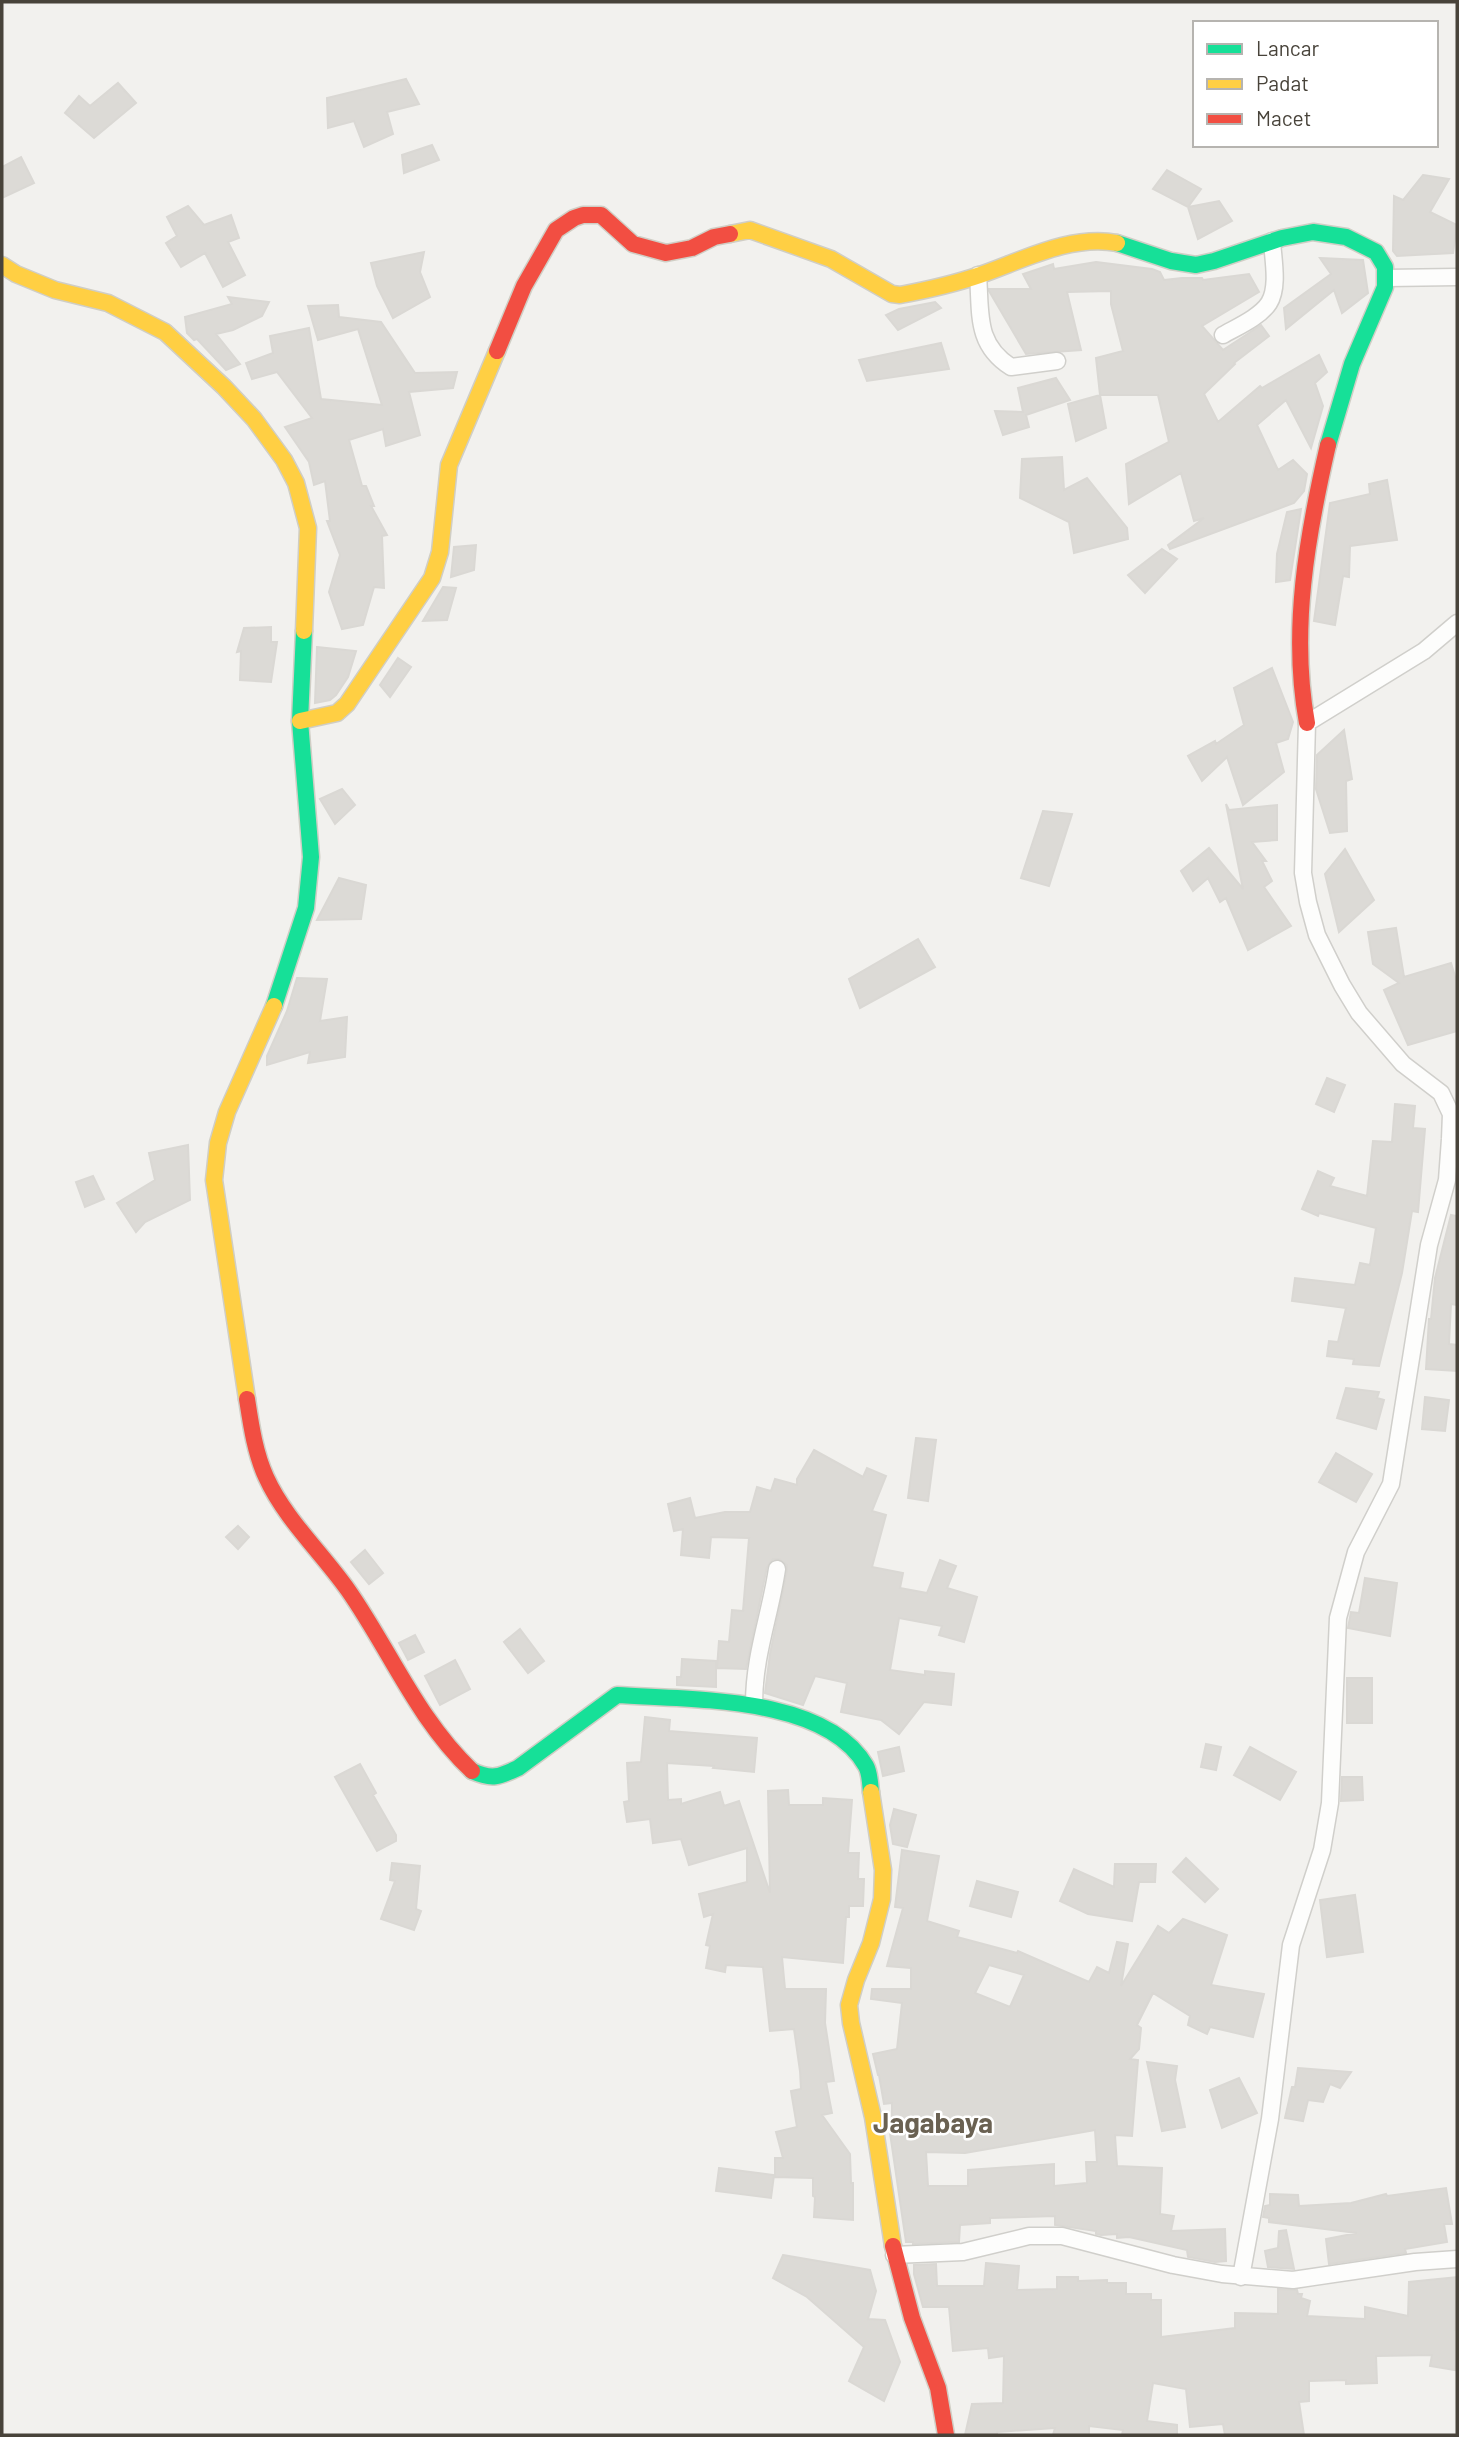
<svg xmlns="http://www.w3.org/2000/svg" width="1459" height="2437" font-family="Barlow,sans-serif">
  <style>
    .building { fill: #dcdad6; stroke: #dad8d4; stroke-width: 2; fill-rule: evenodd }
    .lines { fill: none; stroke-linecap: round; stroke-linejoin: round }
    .street-casing { stroke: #d0cfcb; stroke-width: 19 }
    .fast-casing { stroke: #d0cec5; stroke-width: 19 }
    .slow-casing { stroke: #d0cec5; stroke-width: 19 }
    .jam-casing { stroke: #d0cec5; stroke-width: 19 }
    .street { stroke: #fdfdfc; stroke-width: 16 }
    .fast { stroke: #16e098; stroke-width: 16 }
    .slow { stroke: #ffcf43; stroke-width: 16 }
    .jam { stroke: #f24e42; stroke-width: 16 }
    .labels { text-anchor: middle; stroke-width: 5; stroke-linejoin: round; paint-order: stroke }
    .quarter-label { font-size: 28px; font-weight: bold; fill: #6a6152; stroke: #fff }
  </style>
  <rect width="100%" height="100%" fill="#f2f1ee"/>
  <path class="building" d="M406,79L419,104L387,112L393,134L364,147L354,121L328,128L327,98Z
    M118,83L136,103L94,138L65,113L79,96L90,106Z
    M432,145L439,160L404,173L402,155Z
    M21,157L34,183L2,198V167Z
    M1167,170L1201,189L1188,207L1153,189Z
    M1423,175L1449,179L1430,212L1457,225L1453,253L1397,256L1393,251L1394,196L1403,200Z
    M1219,201L1232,221L1198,239L1188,207Z
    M188,206L204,225L231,215L239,238L228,242L245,275L223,287L205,253L181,267L166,243L177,236L167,217Z
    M424,252L420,272L430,297L393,318L377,286L371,263Z
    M1320,258L1363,260L1368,293L1342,313L1334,290L1286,329L1284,308L1331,274Z
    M1096,262L1152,269L1160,272L1164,280L1182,278H1202L1203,280L1249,274L1259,292L1202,326L1223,350L1261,325L1269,336L1234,363L1235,364L1204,394L1218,422L1260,386L1262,388L1319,355L1327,372L1315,383L1323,406L1311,448L1286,400L1257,425L1278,470L1293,460L1307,474L1304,491L1294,503L1170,549L1168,545L1204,518L1194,521L1181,473L1129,504L1126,464L1169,442L1158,395H1100L1096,358L1123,351L1111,304V291L1067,292L1081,350L1026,354L989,291V289H1031L1023,274L1053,264L1054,269Z
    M228,297L269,302L262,316L233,330L216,334L240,364L226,370L197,339L194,340L187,333L185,317L232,304Z
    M935,302L941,308L898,330L886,315L899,309Z
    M338,305L339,317L381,322L415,373L457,372L453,388L409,392L420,435L386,446L383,429L349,440L362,486H366L374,506H371L387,535L382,536L384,588L374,587L363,625L342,629L329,592L340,555L327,521H330L325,481L314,485L309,462L285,427L312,418L277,372L252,379L246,363L273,353L270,336L309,328L321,399L382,405L358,329L318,340L308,306Z
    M941,343L949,369L867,381L859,360Z
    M1056,378L1070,400L1026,415L1029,427L1003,435L995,411L1023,412L1018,388Z
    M1100,395L1106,428L1076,441L1068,404Z
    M1062,457L1064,490L1087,478L1127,528L1128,539L1074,553L1069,522L1020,498L1022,459Z
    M1387,480L1397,540L1350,546L1349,577L1343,576L1335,625L1314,621L1330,503L1370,494L1369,484Z
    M1301,509L1290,580L1276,582L1277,554L1287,512Z
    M476,545L474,570L451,577L454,547Z
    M1162,549L1177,559L1145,593L1128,575Z
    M443,587L456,588L447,620L423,621Z
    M271,627V642H277L271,682L240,680L241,651L237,652L244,628Z
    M317,647L356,651L348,677L336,695L330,700L315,703Z
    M398,658L411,667L390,697L380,685Z
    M1272,668L1293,722L1288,739L1276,743L1284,772L1243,805L1227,757L1202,781L1188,756L1215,741L1216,744L1244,725L1234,688Z
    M1344,730L1352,779L1346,781L1347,831L1330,833L1316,789L1317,755Z
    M342,789L355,805L335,824L320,799Z
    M1226,804L1229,810L1277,805V840L1252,842L1266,861H1262L1272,881L1264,887L1291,926L1248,950L1226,898L1220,902L1208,878L1193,891L1181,871L1209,848L1243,889Z
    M1043,811L1072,814L1049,886L1021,878Z
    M1345,849L1374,900L1339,932L1325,874Z
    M339,878L366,885L361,919L317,920Z
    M1396,928L1404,977L1451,963L1457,983V1031L1408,1045L1384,990L1399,983L1373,964L1368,932Z
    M918,939L935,967L860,1008L849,979Z
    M297,978L327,979L320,1021L347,1017L345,1057L308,1063L310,1052L267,1065V1056L287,1011Z
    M1327,1078L1345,1085L1334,1112L1316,1104Z
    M1395,1104L1415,1106L1413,1128L1425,1129L1418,1212L1412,1211L1402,1273L1379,1366L1353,1364L1354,1359L1327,1356L1329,1341L1338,1342L1346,1308L1292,1301L1295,1278L1355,1285L1360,1263L1370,1265L1376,1228L1319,1213L1318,1216L1302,1209L1318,1171L1334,1178L1330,1186L1367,1196L1373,1141L1392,1142Z
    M188,1145L190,1200L145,1222L136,1232L117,1203L155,1180L149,1153Z
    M93,1176L104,1199L85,1207L76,1182Z
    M1451,1215L1457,1216V1305L1451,1304L1449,1344L1457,1345V1371L1426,1369L1429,1319H1431L1435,1278Z
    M1346,1388L1379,1392L1377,1398L1384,1400L1376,1429L1337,1418Z
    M1425,1397L1449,1400L1445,1431L1422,1429Z
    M916,1438L936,1440L928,1501L908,1498Z
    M814,1450L863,1477L867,1468L886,1476L872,1511L886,1515L872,1567L903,1573L900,1588L927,1593L940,1560L956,1566L947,1588L977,1597L964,1642L939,1635L942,1626L899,1618L890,1670L925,1675V1671L954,1674L951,1705L924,1702L899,1734L881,1720L841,1712L847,1683L815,1676L803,1705L765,1693L770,1654L787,1571V1565L779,1559H773L767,1567L746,1669L717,1668L719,1641L729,1642L732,1610L743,1611L749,1538L711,1537L709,1558L681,1555L683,1529L674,1531L668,1504L690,1498L695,1518L725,1512H750L757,1487L771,1491L775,1479L797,1485V1479Z
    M1336,1453L1372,1474L1356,1502L1319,1482Z
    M238,1526L249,1537L238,1549L226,1537Z
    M365,1550L383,1573L369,1584L351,1562Z
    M1365,1578L1397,1583L1390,1636L1348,1628L1351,1612L1359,1613Z
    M520,1629L544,1661L528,1673L504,1642Z
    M415,1635L424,1652L408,1660L399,1643Z
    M682,1659L716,1661V1687L677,1685V1677H681Z
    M455,1660L470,1689L440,1705L425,1676Z
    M1347,1678H1372V1723H1347Z
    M645,1717L670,1720L669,1731L757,1738L754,1772L713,1768L714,1766L667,1763L668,1800L681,1799V1804L720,1792L724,1806L739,1801L770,1893L768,1791L788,1790L789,1805H823V1798L852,1800L848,1853H859L858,1879H864L863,1906H849V1917H846L843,1963L782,1957L785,1989H826L825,2023L834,2081L826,2082L832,2113L822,2115L850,2154L851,2183H853V2220L814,2217L815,2197L813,2196V2178L775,2177V2158H783L776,2132L797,2127L791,2091L801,2089L800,2071L794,2029L770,2031L763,1967L726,1965L725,1972L706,1968L710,1946L706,1945L713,1914L704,1917L699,1894L747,1882V1848L689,1865L681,1839L653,1843L650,1819L627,1822L624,1802L629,1801L627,1763L641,1762Z
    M1206,1744L1221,1747L1216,1770L1201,1767Z
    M899,1747L904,1771L883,1776L878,1752Z
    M1250,1747L1296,1772L1280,1800L1234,1775Z
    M360,1764L376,1793L373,1795L396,1835V1841L377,1851L335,1777Z
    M1342,1777H1362L1363,1800L1341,1801Z
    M894,1809L916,1815L907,1847L893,1844L890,1825Z
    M902,1850L939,1856L927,1921L959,1931L957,1937L1017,1953L1018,1951L1089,1982L1097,1967L1109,1973L1117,1942L1128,1944L1121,1986L1158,1926L1169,1933L1183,1919L1227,1935L1211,1985L1264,1994L1253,2037L1210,2027L1207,2034L1188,2025L1190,2016L1153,1993L1137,2025L1141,2028L1139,2049L1130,2059L1138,2060L1132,2136L1115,2135L1117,2166L1162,2168L1160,2214L1174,2216L1171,2231L1225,2229L1226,2261L1215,2262L1188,2257L1187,2250L1129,2237L1117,2238V2234L1101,2235L1096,2234V2231L1055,2225V2216L990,2218V2223L960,2225L959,2242L913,2244V2242H906L890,2133H892V2103L884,2104L879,2075H878L873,2054L897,2049L902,2003L871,1999L872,1989H911V1968L887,1966L903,1908L895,1907ZM989,1965L1024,1975L1010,2007L975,1993ZM1095,2130L1097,2162H1086L1087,2183L1054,2186V2164L968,2170V2186H928L926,2152L965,2153Z
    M1186,1858L1218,1889L1205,1902L1173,1872Z
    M392,1863L420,1866L416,1909L421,1911L414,1930L381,1919L395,1881L390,1880Z
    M1115,1864H1156L1155,1882H1139L1132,1921L1088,1914L1060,1901L1074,1869L1114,1887Z
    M977,1881L1018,1892L1011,1917L970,1906Z
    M1355,1895L1363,1952L1327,1957L1320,1900Z
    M1147,2062L1177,2066L1175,2080L1185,2127L1162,2131Z
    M1298,2068L1351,2072L1340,2088L1330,2084L1323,2102L1308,2100L1303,2121L1285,2118L1292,2087H1295Z
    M1239,2078L1257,2113L1222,2128L1210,2090Z
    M719,2168L774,2175L771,2198L716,2191Z
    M1446,2188L1452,2224H1444L1447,2242L1405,2249L1406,2253L1329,2264L1326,2239L1357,2233L1269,2222V2218L1263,2217L1265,2206L1270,2205V2194L1298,2195L1299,2206L1351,2203L1386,2194L1387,2196Z
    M1286,2230L1294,2269L1268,2267L1265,2251L1278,2248L1279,2231Z
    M783,2255L870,2270L876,2291L868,2319L885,2320L900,2362L884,2401L849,2381L864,2347L807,2297L773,2278Z
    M986,2263L1019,2266L1017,2290L1057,2289V2277H1078V2281L1107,2280V2283H1126V2294H1151V2300H1161V2337L1235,2328V2313L1278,2314V2289L1297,2290L1298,2294H1302L1301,2298L1310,2301L1307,2316L1365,2319V2307L1408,2316L1409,2282L1457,2277L1455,2330H1457V2356L1455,2370L1430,2366L1432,2355L1376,2356L1377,2383L1346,2384V2380L1309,2381V2401L1299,2402L1304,2435H1225L1223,2424L1190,2427L1186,2389L1153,2383L1147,2421L1177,2425V2435H1122L1123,2430L1089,2426V2435H1053L1055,2428L997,2432V2435H965L972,2404L1003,2403L1004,2356L989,2358L988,2348L953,2351L949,2307H923L914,2274V2265L936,2264L937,2286H984Z"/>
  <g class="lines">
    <defs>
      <path id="street" d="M978,275C981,313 975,344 1011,367L1057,361
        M1387,278L1457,277
        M1223,335C1237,327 1260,317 1269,303C1279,287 1273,259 1272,241
        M754,1704C754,1655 770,1616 777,1569
        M894,2255L963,2252L1029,2236H1062L1173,2265L1222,2274L1293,2280L1415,2262L1457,2259
        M1241,2277L1270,2119L1291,1945L1322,1850L1330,1803L1338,1618L1356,1552L1391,1484L1429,1245L1447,1180L1450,1139L1451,1114L1441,1093L1403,1064L1359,1013L1342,985L1317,935L1308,902L1303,873L1307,723L1424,651L1457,623"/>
      <path id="fast" d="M1117,243L1171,261L1196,265L1214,261L1282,238L1313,232L1346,237L1376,252L1385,267V287L1352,364L1328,445
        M274,1006L306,908L311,857L300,721L304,631
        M472,1771C492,1780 499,1777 518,1768L617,1695C688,1700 826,1695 866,1766C870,1773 870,1784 871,1792"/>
      <path id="slow" d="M730,234L750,230L831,259L892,294L900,295C927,290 954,284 980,275C1021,261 1071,234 1117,243
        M2,265L16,274L55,290L108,303L165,332L224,387L254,419L284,460L296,483L308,528L304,631
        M300,721L337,713L347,704L432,578L440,552L449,465L497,351
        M247,1399L214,1180L218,1143L227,1112L274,1006
        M871,1792L883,1870L882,1899L871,1943L856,1980L849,2005L851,2023L873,2117L893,2246"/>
      <path id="jam" d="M497,351L524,286L556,230L574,218L583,215H601L633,244L666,253L692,248L714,237L730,234
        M1307,723C1290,631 1307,536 1328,445
        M247,1399C251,1425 255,1453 266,1477C285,1519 322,1553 348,1590C390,1650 417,1719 472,1771
        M893,2246L912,2318L938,2388L946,2435"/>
    </defs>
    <use href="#street" class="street-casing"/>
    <use href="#fast" class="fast-casing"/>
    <use href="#slow" class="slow-casing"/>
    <use href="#jam" class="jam-casing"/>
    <use href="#street" class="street"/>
    <use href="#fast" class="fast"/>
    <use href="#slow" class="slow"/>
    <use href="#jam" class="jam"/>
  </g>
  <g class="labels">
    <g class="quarter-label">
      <text x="933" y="2133">Jagabaya</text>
    </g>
  </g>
  <rect width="1459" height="2437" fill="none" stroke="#48433a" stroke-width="7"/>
  <rect x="1193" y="21" width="245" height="126" fill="#ffffff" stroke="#b6b4b0" stroke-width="2"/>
  <rect x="1207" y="44" width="35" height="10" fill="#16e098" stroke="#b6b4b0" stroke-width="2"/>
  <text x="1256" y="56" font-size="21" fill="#48433a">Lancar</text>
  <rect x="1207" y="79" width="35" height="10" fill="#ffcf43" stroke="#b6b4b0" stroke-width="2"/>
  <text x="1256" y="91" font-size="21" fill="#48433a">Padat</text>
  <rect x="1207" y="114" width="35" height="10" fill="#f24e42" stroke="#b6b4b0" stroke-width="2"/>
  <text x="1256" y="126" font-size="21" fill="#48433a">Macet</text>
</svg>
